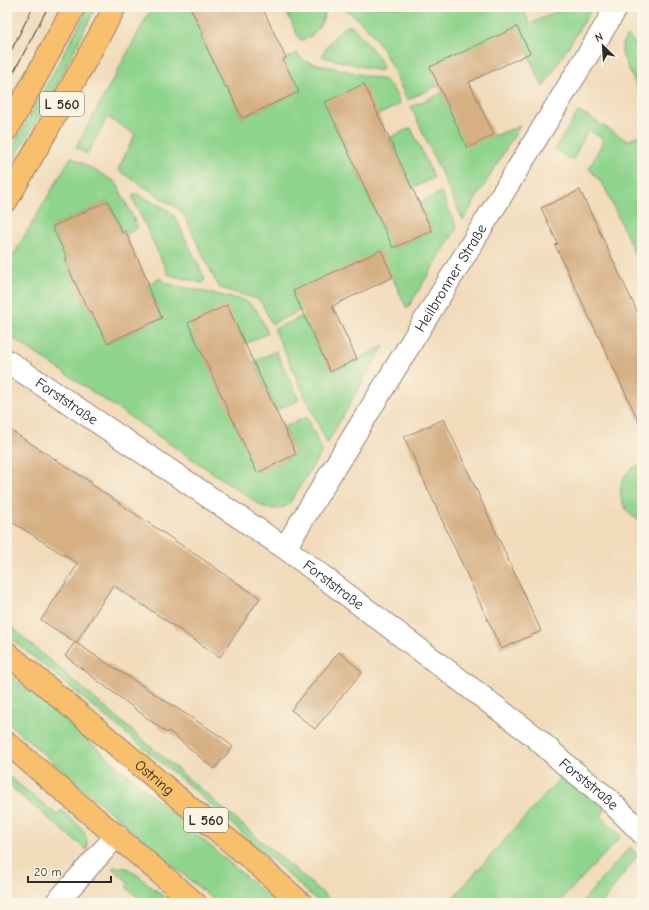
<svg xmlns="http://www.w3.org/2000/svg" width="649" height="910" font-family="'Comic Neue',sans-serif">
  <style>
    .green { fill: #8fd48d; stroke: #5d805c }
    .building { fill: #d6af83 }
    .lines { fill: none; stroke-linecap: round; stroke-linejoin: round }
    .minor-casing { stroke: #8e8373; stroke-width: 24 }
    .major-casing { stroke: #8e8373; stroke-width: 24 }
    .minor { stroke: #fff; stroke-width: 22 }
    .major { stroke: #f8bf6c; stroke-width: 22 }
    .tram { stroke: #2b2b2b; stroke-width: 1 }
    .labels { text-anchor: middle; stroke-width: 3; stroke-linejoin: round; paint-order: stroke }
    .shield { fill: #fcf5e5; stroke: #6a6863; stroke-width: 1 }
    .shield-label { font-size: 14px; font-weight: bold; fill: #2b2b2b }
    .street-label { font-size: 15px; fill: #2b2b2b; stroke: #fcf5e5 }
  </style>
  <rect width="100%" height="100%" fill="#fcf5e5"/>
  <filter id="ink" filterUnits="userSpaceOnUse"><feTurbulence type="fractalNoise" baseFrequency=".025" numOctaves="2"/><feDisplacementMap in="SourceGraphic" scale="8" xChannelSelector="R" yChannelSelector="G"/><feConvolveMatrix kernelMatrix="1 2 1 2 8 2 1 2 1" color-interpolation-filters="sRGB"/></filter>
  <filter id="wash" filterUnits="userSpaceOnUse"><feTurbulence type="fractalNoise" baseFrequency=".012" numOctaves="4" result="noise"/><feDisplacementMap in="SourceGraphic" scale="16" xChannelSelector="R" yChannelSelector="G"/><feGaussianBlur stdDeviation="0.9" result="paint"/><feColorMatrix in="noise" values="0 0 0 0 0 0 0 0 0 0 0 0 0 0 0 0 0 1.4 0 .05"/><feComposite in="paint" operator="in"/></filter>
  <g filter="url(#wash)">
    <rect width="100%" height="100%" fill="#f1dbbb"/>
    <path class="green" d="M89,7H96L51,96L7,171V158Z
      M152,7H190L203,34L201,35L225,87L227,86L242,118L298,92L283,60L297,53L300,58L304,61L384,80L392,87L400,104L378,115L334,122L393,248L432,231L419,203L441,192L457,228L407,309L381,253L303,309L272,324L261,302L257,299L220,288L215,280L186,219L180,210L118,170L135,134L107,117L87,154L76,148Z
      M284,7H321L325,13C322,25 313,39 300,40Z
      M341,7H522L530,24L567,7H593L543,87L527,52L439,85L407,100C391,65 377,27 341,7Z
      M348,26L353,27L377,55L383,67L382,70L380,71L323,57L322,55C329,45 336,30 348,26Z
      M627,35L642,51V98L622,54V44Z
      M442,93L492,133L494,136L520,126L463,220L411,107Z
      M578,112L588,116L627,141L642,134V269L605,188L597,177L589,169L604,139L588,130L572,161L555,149Z
      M411,128L434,178L412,188L389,138Z
      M71,157L114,181L118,186L138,228L126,234L125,232L122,233L108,201L52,227L67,258L65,260L89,311H91L107,343L162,318L147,285L160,278L163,281L169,284L246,301L256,309L268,333L245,344L237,327L258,472L296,454L284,427L307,417L322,451L289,504C281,510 271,510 262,506L7,334V266Z
      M134,194H136L139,195L168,210L175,217L205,279L203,283L173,276L168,274L134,201L133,198Z
      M306,315L356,360L384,346L327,443L274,329Z
      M276,351L299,400L276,410L254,362Z
      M642,464V521C638,520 637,519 634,517C618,506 616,483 630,470C633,467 639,466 642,464Z
      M7,622L27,641L334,903H320L192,788L7,635Z
      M7,673L62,718L276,903H217L152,848L7,722Z
      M7,775L57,815L61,810C74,821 90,831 87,850L7,784Z
      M560,778L597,802L605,810L601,817L621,836L615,843L558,903H448Z
      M630,847L638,855L602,903H581Z
      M116,867L127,868L136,874L165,898L161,903H153L150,901L148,903H144L126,887L129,883L112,868Z"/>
    <g id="blocks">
      <path class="building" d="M190,7H262L286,58L283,60L299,92L242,118L227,86L225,87L201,35L203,34Z
        M517,27L530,53L469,82L494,135L467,148L430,67Z
        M364,84L432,231L393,248L325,102Z
        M580,190L642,322V428L555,245L558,244L541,208Z
        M108,201L122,233L125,231L143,270L149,284L147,285L162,318L107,343L91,311L89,312L74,281L65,260L67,258L52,227Z
        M381,250L393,277L332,306L357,359L330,372L293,291Z
        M227,305L296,454L257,473L188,323Z
        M444,419L541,631L501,649L404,437Z
        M7,428L92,483L91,484L260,598L220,657L113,585L76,643L223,738L233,747L214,769L169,731L167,733L65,656L75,642L41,620L78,564L7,519Z
        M339,652L362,672L315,729L291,710Z"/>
    </g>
  </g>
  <g filter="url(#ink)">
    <use href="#blocks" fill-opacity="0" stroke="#8e8373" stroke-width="1"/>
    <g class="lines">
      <defs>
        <g id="minor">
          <path id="s1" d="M7,361L285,548L534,736L567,766L607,798L642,833"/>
          <path id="s2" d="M285,548L617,7"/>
          <path d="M56,903L117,835"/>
        </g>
        <g id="major">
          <path d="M7,130L74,7"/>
          <path d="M7,200L44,136L115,7"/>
          <path id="s3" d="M7,653L258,865L301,903"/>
          <path d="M7,743L195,903"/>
        </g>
      </defs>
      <use href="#minor" class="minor-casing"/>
      <use href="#major" class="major-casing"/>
      <use href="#minor" class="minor"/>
      <use href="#major" class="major"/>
      <path class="tram" d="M7,59L33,7
        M7,85L48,7"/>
    </g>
  </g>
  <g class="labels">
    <g class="shield">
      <rect x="40" y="92" width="44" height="24" rx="3"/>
      <rect x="184" y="808" width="44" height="24" rx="3"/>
    </g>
    <g class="shield-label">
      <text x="62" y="109">L 560</text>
      <text x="206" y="825">L 560</text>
    </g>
    <g class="street-label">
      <text dy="5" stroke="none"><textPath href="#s2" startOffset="317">Heilbronner Straße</textPath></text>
      <text dy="5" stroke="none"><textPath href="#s1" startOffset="72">Forststraße</textPath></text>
      <text dy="5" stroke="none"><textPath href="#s1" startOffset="396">Forststraße</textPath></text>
      <text dy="5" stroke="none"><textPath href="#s3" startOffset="193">Ostring</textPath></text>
      <text dy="5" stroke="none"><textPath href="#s1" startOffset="720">Forststraße</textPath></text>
    </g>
  </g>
  <rect width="649" height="910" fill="none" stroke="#fcf5e5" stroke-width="24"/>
  <g transform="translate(603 46) rotate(335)" stroke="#fcf5e5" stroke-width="3" paint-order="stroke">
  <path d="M0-3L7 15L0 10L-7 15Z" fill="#2b2b2b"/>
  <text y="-6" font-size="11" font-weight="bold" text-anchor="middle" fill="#2b2b2b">N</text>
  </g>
  <path d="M28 876v6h83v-6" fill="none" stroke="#2b2b2b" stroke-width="2"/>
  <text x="34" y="876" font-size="12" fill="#2b2b2b" stroke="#fcf5e5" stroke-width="3" paint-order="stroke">20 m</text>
</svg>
